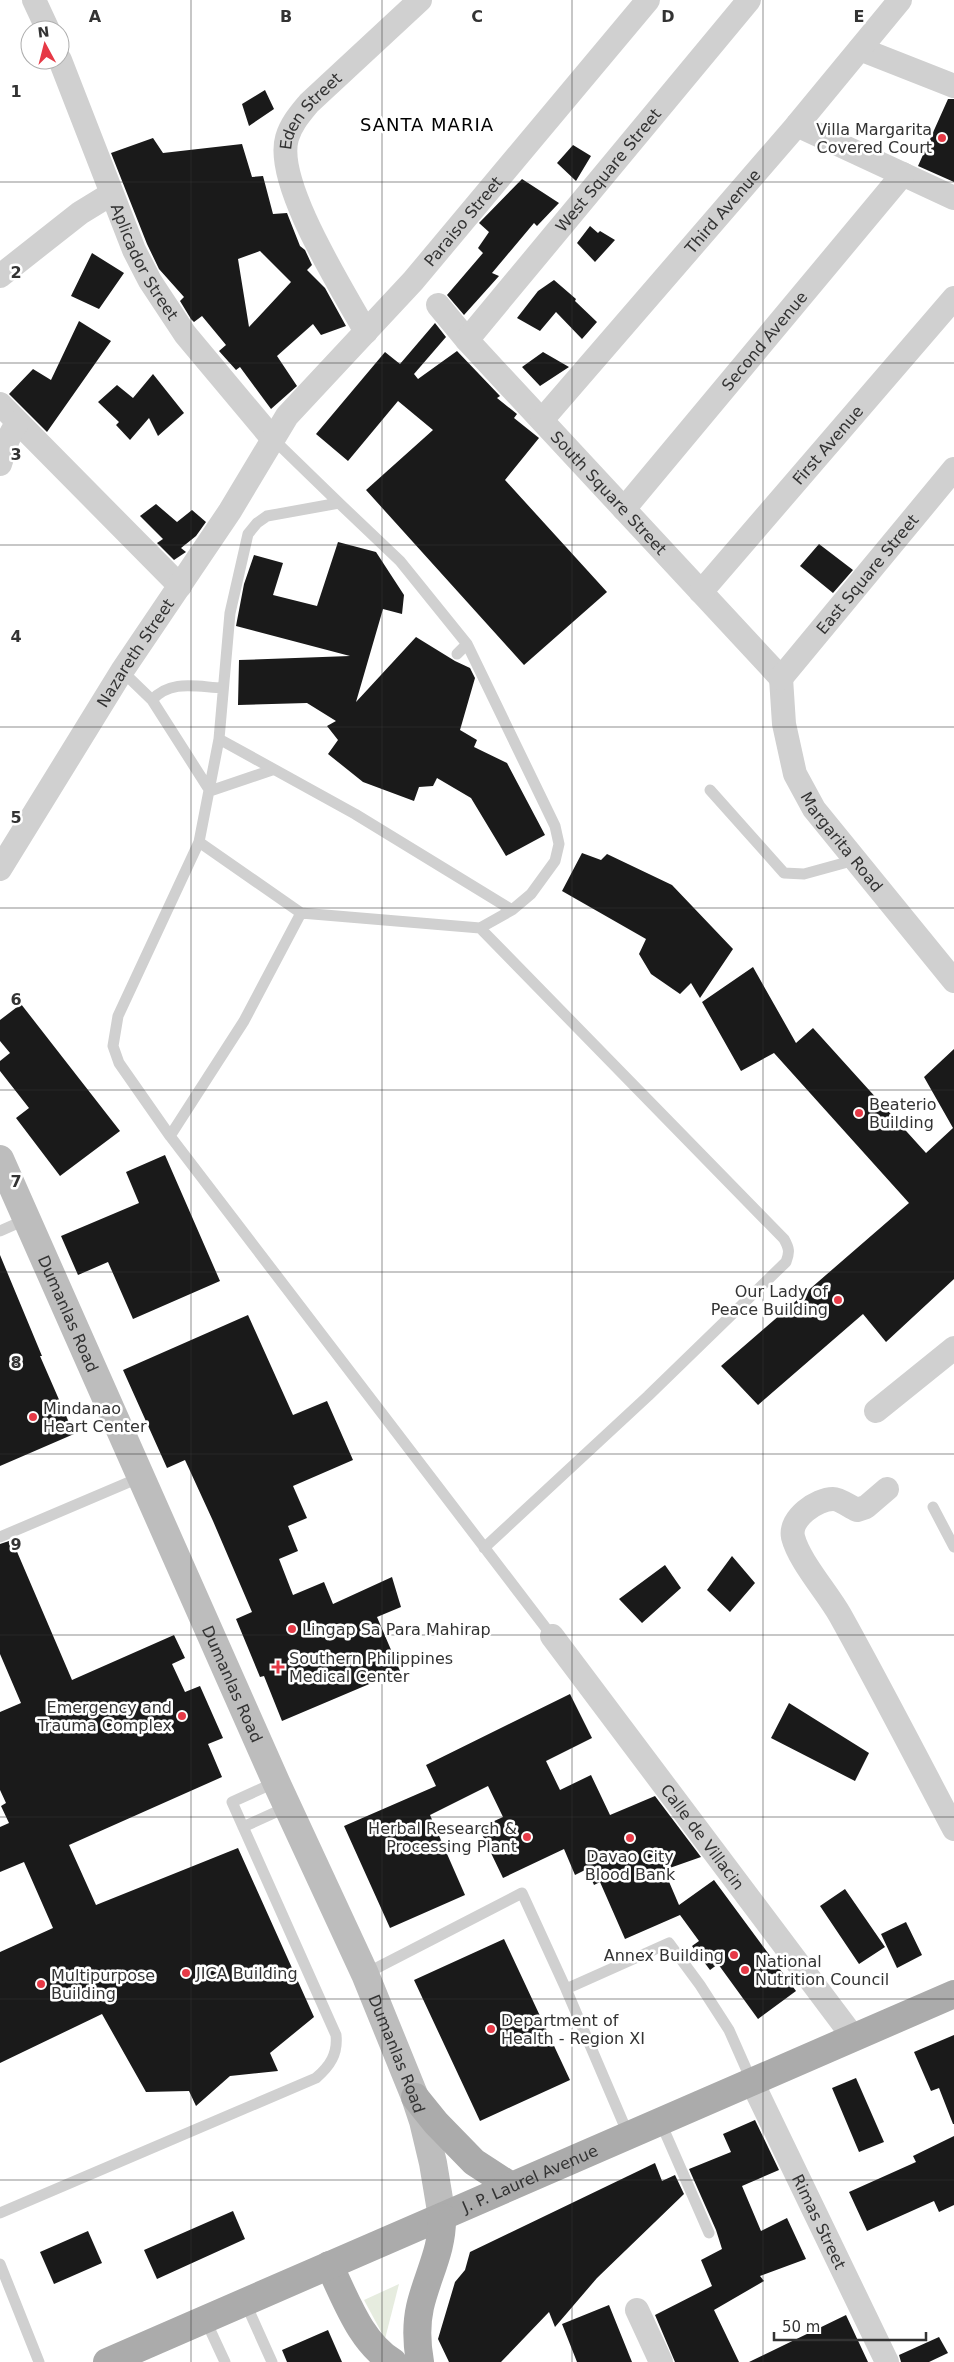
<svg xmlns="http://www.w3.org/2000/svg" width="954" height="2362" font-family="'DejaVu Sans',sans-serif">
  <style>
    .green { fill: #e6ecdf }
    .building { fill: #1a1a1a; fill-rule: evenodd }
    .lines { fill: none; stroke-linecap: round; stroke-linejoin: round }
    .service { stroke: #d0d0d0; stroke-width: 11 }
    .minor { stroke: #d0d0d0; stroke-width: 24 }
    .secondary { stroke: #bdbdbd; stroke-width: 28 }
    .primary { stroke: #ababab; stroke-width: 28 }
    .grid { fill: none; stroke: #333; stroke-width: 1; stroke-opacity: 0.55 }
    .poi-dot { fill: #e63946; stroke: #fff; stroke-width: 2 }
    .labels { text-anchor: middle; stroke-width: 5; stroke-linejoin: round; paint-order: stroke }
    .street-label { font-size: 16px; fill: #333; stroke: #fff }
    .poi-label { font-size: 16px; fill: #333; stroke: #fff; text-anchor: start }
    .neighbourhood-label { font-size: 18px; letter-spacing: 1px; fill: #000; stroke: #fff }
    .grid-label { font-size: 16px; text-anchor: middle; font-weight: bold; fill: #333; stroke: #fff; stroke-width: 5; stroke-linejoin: round; paint-order: stroke }
  </style>
  <rect width="100%" height="100%" fill="#fff"/>
  <path class="green" d="M399,2284L385,2339L364,2300Z"/>
  <path class="building" d="M265,90L274,109L249,126L242,104Z
    M948,99H954V182L918,166Z
    M153,138L163,153L242,144L252,177L263,176L273,214L287,213L300,246L305,250L312,265L307,270L325,288L346,326L321,335L313,324L277,356L297,386L271,409L240,367L236,370L219,351L226,345L202,316L194,322L191,319L180,301L184,297L159,269L147,244L111,153ZM260,251L291,282L249,327L238,259Z
    M573,145L591,156L576,181L557,163Z
    M522,179L559,203L537,226L534,223L492,273L499,276L464,315L447,295L483,253L478,248L489,232L479,223Z
    M590,226L598,233L600,231L615,240L595,262L577,243Z
    M92,253L124,273L99,309L71,296Z
    M554,280L576,299L575,301L597,322L582,339L556,312L540,331L517,318L538,291Z
    M79,321L111,341L47,432L9,394L33,369L51,380Z
    M435,323L446,337L414,374L418,379L457,351L500,396L497,398L517,414L514,418L539,438L505,480L607,592L524,665L366,490L433,430L398,401L348,461L316,434L385,352L400,364Z
    M543,352L569,367L540,386L522,367Z
    M153,374L184,413L158,436L149,418L130,440L116,425L119,422L98,402L117,385L133,398Z
    M156,504L177,522L192,510L206,522L196,536L181,548L186,552L174,560L157,543L163,539L140,516Z
    M338,542L376,552L404,595L402,614L383,609L356,702L416,637L455,661L470,668L475,678L460,730L477,740L474,747L507,763L545,835L506,856L471,798L437,778L433,786L419,787L414,801L363,782L328,754L338,740L327,726L336,721L307,703L238,705L239,660L350,656L236,626L244,584L254,555L283,563L273,595L317,606Z
    M819,544L853,570L833,593L800,566Z
    M582,853L601,860L607,854L672,885L733,949L700,998L691,983L680,994L651,974L639,954L646,939L562,891Z
    M753,967L796,1043L813,1028L926,1153L953,1128L924,1077L954,1049V1279L886,1342L863,1314L758,1405L721,1366L909,1203L774,1053L741,1071L702,1002Z
    M21,1004L120,1131L60,1176L16,1118L29,1108L0,1071V1061L10,1053L0,1041V1020Z
    M165,1155L220,1281L133,1319L108,1262L78,1275L61,1236L139,1203L126,1172Z
    M0,1255L42,1356H40L74,1434L0,1466Z
    M248,1315L293,1415L327,1401L353,1460L293,1486L307,1518L288,1526L298,1551L279,1559L293,1595L324,1582L333,1604L392,1577L401,1607L377,1617L400,1671L282,1721L264,1676L260,1677L236,1619L252,1612L213,1521L185,1460L167,1468L123,1370Z
    M12,1540L72,1680L174,1635L185,1658L172,1664L185,1692L200,1686L223,1738L208,1744L222,1777L69,1845L96,1905L238,1848L314,2017L270,2053L278,2071L230,2076L196,2106L189,2091L146,2092L102,2014L0,2063V1952L53,1928L24,1862L0,1872V1827L9,1823L1,1806L6,1803L0,1790V1712L21,1703L0,1654V1544Z
    M732,1556L755,1583L730,1612L707,1590Z
    M665,1565L681,1588L642,1623L619,1599Z
    M570,1694L592,1738L546,1761L560,1790L591,1775L610,1815L655,1796L701,1857L664,1870L679,1905L714,1880L796,1991L758,2019L718,1964L710,1970L692,1946L699,1941L680,1915L625,1939L600,1882L594,1885L587,1869L575,1875L564,1849L503,1878L479,1828L503,1817L488,1786L430,1815L465,1895L390,1928L344,1826L436,1786L426,1765Z
    M789,1703L869,1753L855,1781L771,1738Z
    M845,1889L885,1947L859,1964L820,1906Z
    M906,1922L922,1955L897,1968L881,1934Z
    M504,1939L570,2080L480,2121L414,1980Z
    M954,2035V2124H953L939,2088L931,2091L914,2052Z
    M856,2078L884,2142L859,2152L832,2088Z
    M755,2120L779,2170L742,2186L761,2231L787,2218L806,2259L760,2276L764,2281L714,2310L739,2362H675L655,2315L712,2286L701,2260L722,2249L716,2230L689,2169L731,2152L723,2134Z
    M954,2136V2205L939,2212L934,2201L867,2231L849,2192L916,2162L913,2156Z
    M655,2163L662,2181L675,2175L684,2194L597,2278L555,2327L549,2312L501,2362H449L438,2339L455,2282L465,2270L470,2252Z
    M233,2211L245,2239L157,2279L144,2250Z
    M88,2231L102,2263L54,2284L40,2252Z
    M609,2305L632,2362H577L562,2324Z
    M846,2315L868,2362H749Z
    M328,2330L342,2362H287L282,2350Z
    M939,2337L948,2353L929,2362H901L899,2355Z"/>
  <g class="lines">
    <path class="service" d="M272,438L339,503
      M457,654L467,644
      M122,671L152,700L210,791L272,770
      M152,700C171,679 197,687 223,688
      M219,739L355,814L512,910
      M710,790L784,873L804,874L855,860
      M199,842L301,913L480,928L512,910L531,894L555,861L559,844L555,826L467,644L400,561L339,503L267,516L257,523L248,534L230,613L219,739L199,842L118,1016L113,1046L119,1063L170,1136L552,1636
      M480,928L784,1239C789,1248 790,1252 786,1262L648,1396L484,1548
      M170,1136L244,1021L301,913
      M0,1231L27,1219
      M933,1507L954,1547
      M0,1537L141,1477
      M243,1827L287,1807
      M365,1974L522,1893L566,1989L628,2134
      M566,1989L669,1943L700,1985L729,2030L752,2082
      M660,2121L709,2233
      M0,2213L316,2078C330,2066 338,2054 336,2035L232,1802L276,1782
      M0,2264L39,2362
      M245,2302L272,2362
      M205,2319L225,2362"/>
    <g class="minor">
      <path d="M34,0L48,30"/>
      <path d="M860,49L954,86"/>
      <path id="s1" d="M60,60L134,250L150,281L185,334L272,438"/>
      <path d="M797,125L954,198"/>
      <path d="M0,276L80,213L111,194"/>
      <path id="s2" d="M438,305L467,340L781,678"/>
      <path id="s3" d="M366,332C343,290 274,183 287,138C291,124 300,114 309,103L420,0"/>
      <path id="s4" d="M467,340L749,0"/>
      <path d="M0,404L180,586"/>
      <path id="s5" d="M542,420L797,125L900,0"/>
      <path d="M0,464L8,439L17,423"/>
      <path id="s6" d="M624,509L903,174"/>
      <path id="s7" d="M701,592L954,298"/>
      <path id="s8" d="M781,678L784,724L795,774L814,809L954,981"/>
      <path id="s9" d="M781,678L954,469"/>
      <path id="s10" d="M0,869L122,671L230,511L287,416L413,281L648,0"/>
      <path d="M876,1411L954,1348"/>
      <path d="M887,1489L866,1507L857,1510C850,1507 840,1499 833,1499C817,1499 789,1518 793,1537C799,1561 827,1592 840,1615C879,1685 916,1757 954,1829"/>
      <path id="s11" d="M552,1636L854,2038"/>
      <path id="s12" d="M752,2082L887,2362"/>
      <path d="M637,2310L661,2362"/>
    </g>
    <path class="secondary" id="s13" d="M0,1159L276,1782L365,1974L415,2097L423,2121L433,2163L442,2217"/>
    <g class="primary">
      <path d="M415,2097L436,2123L474,2162L511,2186"/>
      <path d="M329,2265C346,2299 360,2342 393,2362"/>
      <path id="s14" d="M107,2362L954,1994"/>
      <path d="M420,2362C417,2345 416,2325 420,2307C427,2276 443,2250 442,2217"/>
    </g>
  </g>
  <path class="grid" d="M191,0V2362M382,0V2362M572,0V2362M763,0V2362M0,182H954M0,363H954M0,545H954M0,727H954M0,908H954M0,1090H954M0,1272H954M0,1454H954M0,1635H954M0,1817H954M0,1999H954M0,2180H954"/>
  <g class="poi-dot">
    <circle cx="942" cy="138" r="5"/>
    <circle cx="859" cy="1113" r="5"/>
    <circle cx="838" cy="1300" r="5"/>
    <circle cx="33" cy="1417" r="5"/>
    <circle cx="292" cy="1629" r="5"/>
    <path d="M275.5 1659.5h5v5h5v5h-5v5h-5v-5h-5v-5h5z"/>
    <circle cx="182" cy="1716" r="5"/>
    <circle cx="527" cy="1837" r="5"/>
    <circle cx="630" cy="1838" r="5"/>
    <circle cx="734" cy="1955" r="5"/>
    <circle cx="745" cy="1970" r="5"/>
    <circle cx="186" cy="1973" r="5"/>
    <circle cx="41" cy="1984" r="5"/>
    <circle cx="491" cy="2029" r="5"/>
  </g>
  <g class="labels">
    <g class="street-label">
      <text dy="6" stroke="none"><textPath href="#s3" startOffset="248">Eden Street</textPath></text>
      <text dy="6" stroke="none"><textPath href="#s4" startOffset="221">West Square Street</textPath></text>
      <text dy="6" stroke="none"><textPath href="#s5" startOffset="276">Third Avenue</textPath></text>
      <text dy="6" stroke="none"><textPath href="#s10" startOffset="799">Paraiso Street</textPath></text>
      <text dy="6" stroke="none"><textPath href="#s1" startOffset="219">Aplicador Street</textPath></text>
      <text dy="6" stroke="none"><textPath href="#s6" startOffset="219">Second Avenue</textPath></text>
      <text dy="6" stroke="none"><textPath href="#s7" startOffset="194">First Avenue</textPath></text>
      <text dy="6" stroke="none"><textPath href="#s2" startOffset="254">South Square Street</textPath></text>
      <text dy="6" stroke="none"><textPath href="#s9" startOffset="135">East Square Street</textPath></text>
      <text dy="6" stroke="none"><textPath href="#s10" startOffset="255">Nazareth Street</textPath></text>
      <text dy="6" stroke="none"><textPath href="#s8" startOffset="180">Margarita Road</textPath></text>
      <text dy="6" stroke="none"><textPath href="#s13" startOffset="169">Dumanlas Road</textPath></text>
      <text dy="6" stroke="none"><textPath href="#s13" startOffset="574">Dumanlas Road</textPath></text>
      <text dy="6" stroke="none"><textPath href="#s11" startOffset="251">Calle de Villacin</textPath></text>
      <text dy="6" stroke="none"><textPath href="#s13" startOffset="979">Dumanlas Road</textPath></text>
      <text dy="6" stroke="none"><textPath href="#s14" startOffset="461">J. P. Laurel Avenue</textPath></text>
      <text dy="6" stroke="none"><textPath href="#s12" startOffset="155">Rimas Street</textPath></text>
    </g>
    <g class="poi-label">
      <text x="932" y="135" text-anchor="end">Villa Margarita<tspan x="932" dy="18">Covered Court</tspan></text>
      <text x="869" y="1110">Beaterio<tspan x="869" dy="18">Building</tspan></text>
      <text x="828" y="1297" text-anchor="end">Our Lady of<tspan x="828" dy="18">Peace Building</tspan></text>
      <text x="43" y="1414">Mindanao<tspan x="43" dy="18">Heart Center</tspan></text>
      <text x="302" y="1635">Lingap Sa Para Mahirap</text>
      <text x="289" y="1664">Southern Philippines<tspan x="289" dy="18">Medical Center</tspan></text>
      <text x="172" y="1713" text-anchor="end">Emergency and<tspan x="172" dy="18">Trauma Complex</tspan></text>
      <text x="517" y="1834" text-anchor="end">Herbal Research &amp;<tspan x="517" dy="18">Processing Plant</tspan></text>
      <text x="630" y="1862" text-anchor="middle">Davao City<tspan x="630" dy="18">Blood Bank</tspan></text>
      <text x="724" y="1961" text-anchor="end">Annex Building</text>
      <text x="755" y="1967">National<tspan x="755" dy="18">Nutrition Council</tspan></text>
      <text x="196" y="1979">JICA Building</text>
      <text x="51" y="1981">Multipurpose<tspan x="51" dy="18">Building</tspan></text>
      <text x="501" y="2026">Department of<tspan x="501" dy="18">Health - Region XI</tspan></text>
    </g>
    <g class="neighbourhood-label">
      <text x="427" y="131">SANTA MARIA</text>
    </g>
  </g>
  <g class="grid-label">
    <text x="95" y="22">A</text>
    <text x="286" y="22">B</text>
    <text x="477" y="22">C</text>
    <text x="668" y="22">D</text>
    <text x="859" y="22">E</text>
    <text x="16" y="97">1</text>
    <text x="16" y="278">2</text>
    <text x="16" y="460">3</text>
    <text x="16" y="642">4</text>
    <text x="16" y="823">5</text>
    <text x="16" y="1005">6</text>
    <text x="16" y="1187">7</text>
    <text x="16" y="1368">8</text>
    <text x="16" y="1550">9</text>
  </g>
  <g transform="translate(45 45) rotate(353)"><circle r="24" fill="#ffffff" stroke="#adadad"/>
  <path d="M0-4L9 19L0 12L-9 19Z" fill="#e63946"/>
  <text y="-8" font-size="14" font-weight="bold" text-anchor="middle" fill="#333333">N</text>
  </g>
  <path d="M774 2332v8h152v-8" fill="none" stroke="#333333" stroke-width="2.5"/>
  <text x="782" y="2332" font-size="15" fill="#333333" stroke="#ffffff" stroke-width="4" paint-order="stroke">50 m</text>
</svg>
